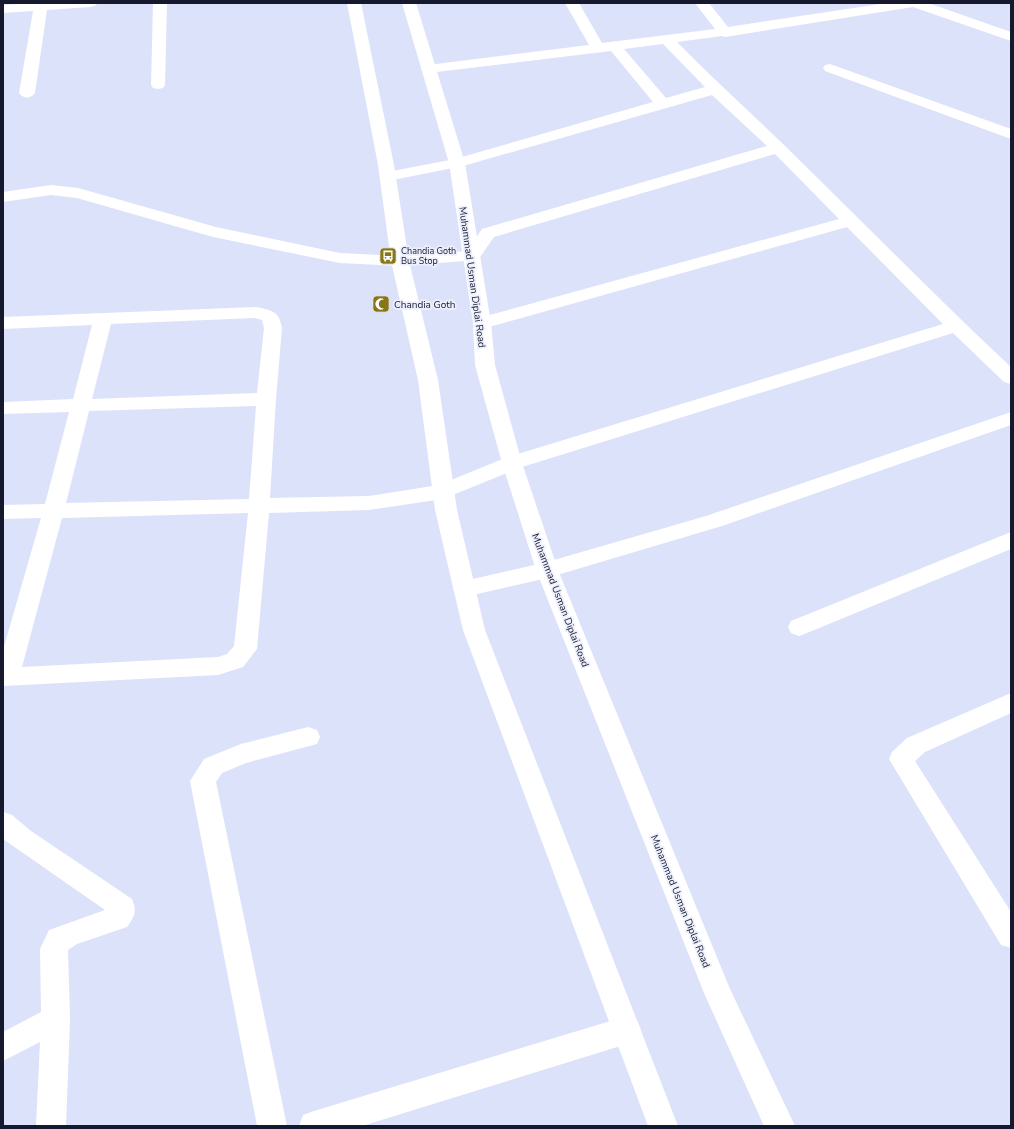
<svg xmlns="http://www.w3.org/2000/svg" width="1014" height="1129" font-family="'Nunito Sans',sans-serif">
  <style>
    .lines { fill: none; stroke-linecap: round; stroke-linejoin: round }
    .minor { fill: #fff; fill-rule: evenodd }
    .tertiary { fill: #fff; fill-rule: evenodd }
    .labels { text-anchor: middle; stroke-width: 3.5; stroke-linejoin: round; paint-order: stroke }
    .far-poi-label { font-size: 9px; fill: #16182e; stroke: #edf0fc; text-anchor: start }
    .street-label { font-size: 10px; fill: #16182e; stroke: #edf0fc }
    .poi-label { font-size: 10px; fill: #16182e; stroke: #edf0fc; text-anchor: start }
  </style>
  <rect width="100%" height="100%" fill="#dde2fb"/>
  <g class="lines">
    <path class="minor" d="M30,3H97L95,6L90,7L47,10L35,93L32,96L27,98L22,96L19,93L33,11L3,13V5Z
      M153,3H167L165,85L163,88L158,89L153,88L151,85Z
      M565,3H579L602,43L715,29L695,3H709L728,27L887,3H928L1011,32V41L913,7L725,37L722,36L677,42C712,78 749,111 784,145C860,219 934,295 1011,367V384L1004,382L953,333L519,468L443,499L369,510L269,513L257,649L243,667L218,675L3,686V650L41,518L3,519V505L45,504L69,412L3,414V402L73,399L92,325L3,329V317L257,307C273,311 279,311 282,328L276,399L270,498L369,496L439,485L505,458L943,324L847,227L489,327L482,329L475,327L473,323L475,319L839,219L775,154L494,237L478,260L400,266L340,263L213,237L77,198L51,195L3,202V192L51,185L78,188L216,227L340,253L400,256L467,251L482,229L767,146L712,95L463,166L388,181L382,179L380,176L382,173L455,159L653,102L611,51L428,73L423,72L421,69L423,66L428,65L589,45ZM663,44L705,87L666,98L624,49ZM255,318L262,320L264,328L257,393L92,399L111,324ZM256,406L249,499L66,503L89,411ZM248,513L234,646L227,654L218,657L22,667L62,518Z
      M830,64L1011,129V139L825,71L823,68L825,65Z
      M1011,412V425L722,526L547,578L464,597L456,595L453,589L456,583L464,581L547,562L706,516Z
      M1011,532V549L807,633L799,636L791,633L788,627L791,621Z
      M1011,693V713L925,752L915,761L1011,912V948L1001,945L889,759L892,752L907,738Z
      M308,727L317,730L320,737L317,744L246,763L222,773L216,782L287,1126H257L190,781L204,759L241,744Z
      M3,812L12,815L31,831L132,899C137,911 135,916 127,927L77,944L68,950L70,1019L66,1126H36L40,1042L3,1061V1032L41,1012L40,949L49,930L105,910L3,839Z
      M627,1016L637,1020L641,1030L637,1040L627,1044L362,1126H299L303,1115L314,1111Z"/>
    <path class="tertiary" d="M347,3H361L394,165L409,261L438,380L457,510L485,630L678,1126H648L463,630L435,510L418,380L391,261L378,165Z
      M402,3H416L465,163L491,323L495,365L522,463L558,570L730,989L795,1126H764L704,993L536,570L502,463L475,365L473,323L449,163Z"/>
  </g>
  <defs>
    <symbol id="bus-square" viewBox="-11 -11 22 22"><rect x="-9" y="-9" width="18" height="18" rx="4" fill="#88771a" stroke="#edf0fc"/><path d="M-5-6H5V4H4V6H2V4H-2V6H-4V4H-5ZM-3.5-4V0h7V-4ZM-3.5 1.2v1.5H-2V1.2ZM2 1.2v1.5H3.5V1.2Z" fill="#fff"/></symbol>
    <symbol id="mosque-square" viewBox="-11 -11 22 22"><rect x="-9" y="-9" width="18" height="18" rx="4" fill="#88771a" stroke="#edf0fc"/><path d="M3.5-4.9A6 6 0 1 0 3.5 4.9A5 5 0 1 1 3.5-4.9Z" fill="#fff"/></symbol>
  </defs>
  <g fill-rule="evenodd">
    <use href="#bus-square" x="378" y="246" width="20" height="20"/>
    <use href="#mosque-square" x="371" y="294" width="20" height="20"/>
  </g>
  <g class="labels">
    <g class="far-poi-label">
      <text x="401" y="254">Chandia Goth<tspan x="401" dy="10">Bus Stop</tspan></text>
    </g>
    <g class="street-label">
      <text transform="translate(473 277) rotate(82)" y="4">Muhammad Usman Diplai Road</text>
      <text transform="translate(561 600) rotate(69)" y="4">Muhammad Usman Diplai Road</text>
      <text transform="translate(681 901) rotate(68)" y="4">Muhammad Usman Diplai Road</text>
    </g>
    <g class="poi-label">
      <text x="394" y="308">Chandia Goth</text>
    </g>
  </g>
  <rect width="1014" height="1129" fill="none" stroke="#16182e" stroke-width="8"/>
</svg>
